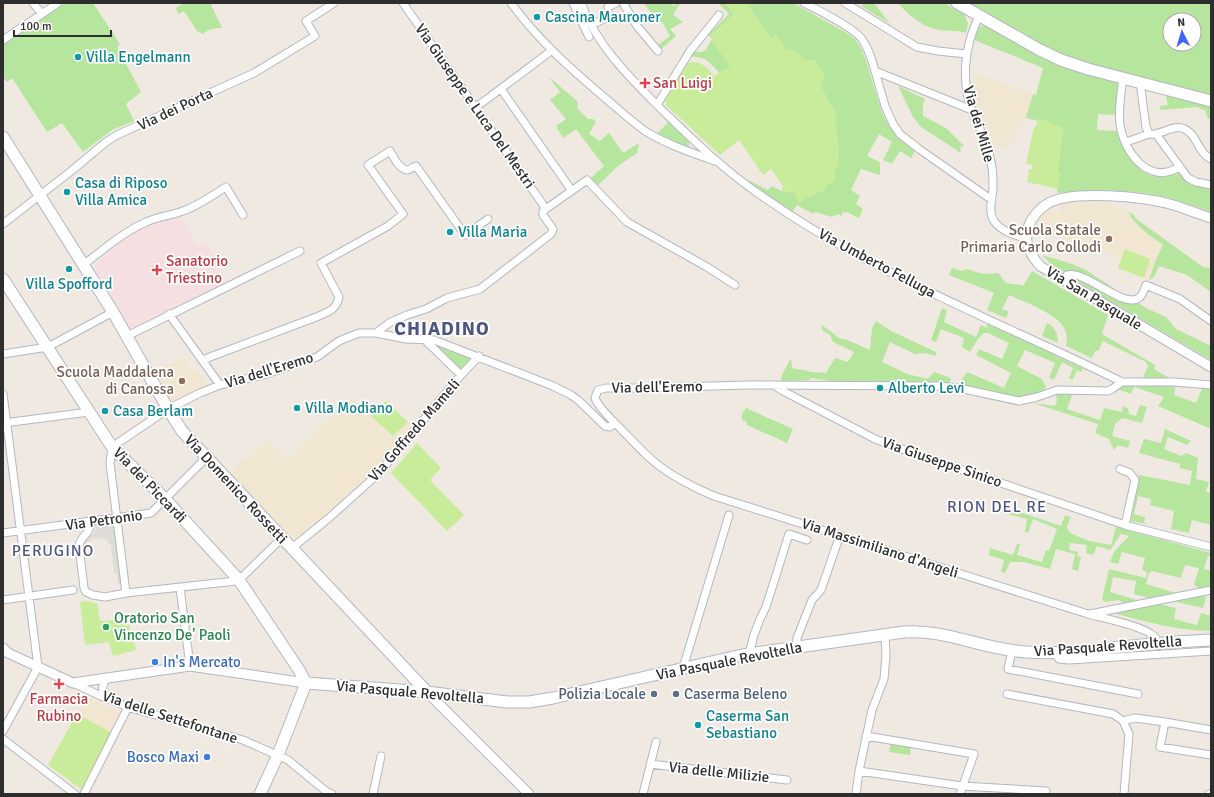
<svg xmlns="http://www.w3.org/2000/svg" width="1214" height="797" font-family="Signika,sans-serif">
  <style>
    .education { fill: #f0e6d1 }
    .medical { fill: #f5dfe0 }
    .green { fill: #b6e59e; fill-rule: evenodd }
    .pitch { fill: #c9ec9a }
    .plaza { fill: #dfdcd8 }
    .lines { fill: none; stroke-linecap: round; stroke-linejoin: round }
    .minor-casing { stroke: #b4b7c1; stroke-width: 9 }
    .tertiary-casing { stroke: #b4b7c1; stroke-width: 11 }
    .secondary-casing { stroke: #b4b7c1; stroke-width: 13 }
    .minor { stroke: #fff; stroke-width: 7 }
    .tertiary { stroke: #fff; stroke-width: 9 }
    .secondary { stroke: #fff; stroke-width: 11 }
    .culture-dot { fill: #0f9aa8; stroke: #fff; stroke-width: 1.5 }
    .health-dot { fill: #e0444e; stroke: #fff; stroke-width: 1.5 }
    .education-dot { fill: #8d6e63; stroke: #fff; stroke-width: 1.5 }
    .leisure-dot { fill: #2e9e5b; stroke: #fff; stroke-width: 1.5 }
    .shop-dot { fill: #3f7fe0; stroke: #fff; stroke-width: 1.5 }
    .service-dot { fill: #5c6f8a; stroke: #fff; stroke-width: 1.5 }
    .labels { text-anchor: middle; stroke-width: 3.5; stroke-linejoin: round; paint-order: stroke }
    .culture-label { font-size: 15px; fill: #0d838f; stroke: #fff; text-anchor: start }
    .health-label { font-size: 15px; fill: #be3a42; stroke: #fff; text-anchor: start }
    .street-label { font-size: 15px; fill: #2e2e2e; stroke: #fff }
    .education-label { font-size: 15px; fill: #785e54; stroke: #fff; text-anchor: end }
    .leisure-label { font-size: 15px; fill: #27864d; stroke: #fff; text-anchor: start }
    .shop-label { font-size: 15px; fill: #366cbe; stroke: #fff; text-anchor: start }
    .service-label { font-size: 15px; fill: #4e5e75; stroke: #fff; text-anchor: end }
    .neighbourhood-label { font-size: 16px; letter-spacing: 1px; fill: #4d5680; stroke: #fff }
    .district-label { font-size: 19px; font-weight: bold; letter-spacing: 1px; fill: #4d5680; stroke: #fff }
  </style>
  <rect width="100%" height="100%" fill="#efe9e1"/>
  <path class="education" d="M972,72L1033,94L1025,123L1019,124L1016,138L1007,150L1000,146L993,144L977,105Z
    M1100,200L1128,211L1132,220L1138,227L1163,245L1155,262L1149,280L1117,268L1120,259L1082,244L1042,233L1036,228L1038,219L1048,209L1055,205L1051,212L1058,215L1061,206L1059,205V204Z
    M182,357L192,372L197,370L209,387L173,405L155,372Z
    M351,396L371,416L386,401L414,427L376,469L302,537L299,539L293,538L229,473L246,457L247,458L268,440L287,460Z
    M88,697L121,712L112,733L48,765Z"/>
  <path class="medical" d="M181,215L197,245L205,241L217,262L221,285L130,329L95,273L96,264L120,242L144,226L158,221Z"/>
  <path class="green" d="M63,3H93L120,44L117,47L141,92L126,104L134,121L112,130L83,152L62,123L47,132L12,78L7,82L3,77V45L21,33L19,30Z
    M184,3H210L222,28C215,28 208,29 203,34L197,31L184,11L178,14L176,8Z
    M644,3H670L674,6L676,3H680L673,15L683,22L670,29L676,36L660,50L657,46L670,36L662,22L656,21Z
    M718,3H727L726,4L734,14L710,37L708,35L729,14Z
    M746,3H793L845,32L855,39L861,48L866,60L880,107L885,119L895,134L915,151L911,158L900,151L892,164L883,160L892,142L879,134L867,156L880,162V175L861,169L851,190L860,196L856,204L863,209L859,218L847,212L846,213L843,212L841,216L838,214L832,217L816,212L813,214L797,205L792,212L749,182L750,181L768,190L771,186L782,191L796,193L800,203L805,198L826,189L825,186L835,111L804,60L787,51L772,39Z
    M865,3H874L890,24L861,6Z
    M898,3H944L964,14L968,23L966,33C957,30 949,32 940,30C924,28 908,15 898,3Z
    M964,3H1211V98L1070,59L1049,51ZM1170,20H1194V44H1170Z
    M982,26H986L1052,62L1077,71L1117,81L1118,83L1116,115L1098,114L1097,130L1117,131C1120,140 1124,148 1129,156C1142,177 1156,181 1179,173C1189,185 1197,186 1211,189V212C1197,207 1184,202 1170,198C1133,189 1094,189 1057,193L1060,172H1058L1038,119V121L1026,118L1033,94L1036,95L1043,68L974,40L979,27Z
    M712,40L731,67L719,73C711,62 703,55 689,57L691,53L695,51C708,55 706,45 712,40Z
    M548,76L578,102L577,108L588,119H593L596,122L589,134L600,141L609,133L623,153L639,143L637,153L618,166L597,186L590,179L604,166L576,129L563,138L556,126L566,119L550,100L560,92Z
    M898,86L925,99L923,105V116L946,128L964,146L960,147L961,153L921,127L913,117Z
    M1168,94L1211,106V121L1206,115V111L1197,107L1161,110L1159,106L1168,105L1166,97Z
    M668,122L689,142V147L685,148L657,134Z
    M1128,211L1135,216V218L1203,267L1209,268L1211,266V292L1187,275L1159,266L1154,277L1149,280L1155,262L1163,245C1149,234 1136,228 1128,211Z
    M1042,255L1072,264L1086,270L1115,289V291L1072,271H1069L1066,273L1051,264Z
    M952,268L962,271L966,269C974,271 980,274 988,274C992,274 995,272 998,273C1002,276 1002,281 1007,283C1013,285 1016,283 1023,286L1032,271L1108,315L1102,334L1155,365L1154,369L1171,379L1143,378L1148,366L1146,362L1103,341L1098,351H1095L1092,358L1066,346C1067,340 1067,335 1065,330C1059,314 1024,302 1009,295L1002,309L1009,312L1006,318L987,310L994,293L949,275Z
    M1073,279H1076L1130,304H1136L1137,302L1146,308L1166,317L1176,329L1211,346V360Z
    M942,308L947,310L944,322L976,337L981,325L986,328L988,323L1084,369L1080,372L1077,370L1073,379H1069L1073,368L1062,362L1054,380L1049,378L1055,363L1025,350L1017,366L1042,379L1046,387L1042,392L1024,398L963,387L960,384V382L967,372L1004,388L1011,373L976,355L979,349L1002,359L1009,343L988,333H984L978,339L970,352L962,347L964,338L941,329L936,342L931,340Z
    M876,321L891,331L936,352V356L925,353L915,354L890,342L882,362L907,374L928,379L934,372L951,378L949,384L837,382L811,378L810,380L782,381L781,379L782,375L791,358L792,368L812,372L826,373L835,358L848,362L854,352L833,342L830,335L822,330V325L839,338L847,340L870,350L872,328Z
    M1047,323C1055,327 1058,334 1058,343L1042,336Z
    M434,344L472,358L462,370Z
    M1124,384L1176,385L1174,395L1196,403L1203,387H1211V427L1209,428L1158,406L1164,397L1134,387L1131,394L1118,389Z
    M1055,393H1073L1067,409L1100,420L1104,408L1122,412L1123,406L1128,408L1129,414L1136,416L1140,405L1147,407L1142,423L1122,418L1115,424L1112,436L1130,441L1128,448L1118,445L1114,450L1109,439L1095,433L1098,424L1033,403L1055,406L1057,400Z
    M748,407V409L793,429L787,443L747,425V422L742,420C741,415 743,410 748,407Z
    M1165,429L1191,441L1187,445L1168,437L1164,449L1181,456L1186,453L1198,458L1196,479L1209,482L1206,492L1211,493V525L1192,520L1189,533L1171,529L1174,511L1150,505L1151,499L1138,496L1134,514L1145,517L1144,522L1147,524L1131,521L1139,475L1190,485L1192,471L1180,468V464L1139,453L1144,439L1161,443Z
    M1002,506L1061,526L1065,515L1071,517L1068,523L1067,528L1070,533L1089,541L1111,545L1116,527L1211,553V557L1208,556L1204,569L1211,571V585L1199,588L1194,585L1199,568L1185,565L1181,578L1151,571L1148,575L1146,584L1176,593L1149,598L1134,594L1136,581L1113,577L1110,592L1137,600L1123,603L1119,600L1105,602L1102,599L1109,569L1146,578L1147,572L1142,570L1145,558L1122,552L1118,564L1110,562L1114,552L1129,536L1121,534L1110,550L1097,546L1093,555L1086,553L1087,545L1070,543L1069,550L1078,552L1077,556L1081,557L1078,571L1072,569L1075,554L1056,549L1050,569L1024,562H1010L1005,573L1001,572L1004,560L989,555L990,548L1013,555L1017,544H1020L1017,555L1042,562L1046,550L1049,551L1057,529L1033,519L1028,533L1025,532L1027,519L1000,512Z
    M114,521L122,584H120L112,525L97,526V523Z
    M1198,595L1206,597L1203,608L1172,601Z
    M1159,604L1176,608L1174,619L1197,625L1201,613L1211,616V631C1177,631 1145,621 1112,613Z
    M891,742L911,745L910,755L889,752Z"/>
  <path class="pitch" d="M727,3H746L771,38L776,35L787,50L795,49L804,60H814L825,75L821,88L835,111L839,148L838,166L835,168V181L825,186L826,189L805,198L800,203L796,198L795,193L782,191L783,186L771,169L763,175L739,140L720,155L666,105L665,98L685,65C696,57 708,67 714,76L730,67L710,37L734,14L726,4Z
    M1038,118L1064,128L1058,172H1060L1058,189L1027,182L1029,169H1032L1033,165L1026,164L1034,127H1036Z
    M1125,249L1150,259L1144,278L1118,268Z
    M386,401L408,422L393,436L371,416Z
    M417,443L441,468L430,480L464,515L447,531L391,473Z
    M88,601L92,603H97L100,621L127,619L136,650L113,656L109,642L85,645L80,602Z
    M77,714L112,733L82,790L48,765Z"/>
  <path class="plaza" d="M112,524L120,584H118L117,574H114L111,544H108L107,539L103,540L102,538L91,539L92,541L87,542L88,547H85L84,540L87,537L93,534L96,528L94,526Z"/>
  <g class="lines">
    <defs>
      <path id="minor" d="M33,3L42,14
        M403,3L546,209
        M511,3C538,40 571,69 605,98C618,109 631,121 645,131C666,144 692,153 715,161
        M573,3L589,37
        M581,3C597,46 630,78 662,110C693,140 724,170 759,194C870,273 1000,322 1122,382
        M623,3L637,26L658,51
        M804,3C818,10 853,27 862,39C869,49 872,60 875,71L972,110
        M845,3L917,47L938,51L966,54
        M979,16C964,47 960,83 974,116C982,134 989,147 992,167C993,174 993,181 993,189C992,199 988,211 994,221C1002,232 1014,235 1026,238
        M591,25L608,17V7L616,3
        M3,40L58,3
        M875,71L885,106L893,124L900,134L919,149L992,200
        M1123,78C1121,93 1118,110 1120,125C1124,152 1149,186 1179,167
        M1140,82L1146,127L1149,134C1161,136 1171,125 1182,128C1198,133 1197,153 1211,159
        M501,89L572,191
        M657,105L690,51L719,15
        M475,108L551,51
        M1156,134L1188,178L1196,182L1211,185
        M1126,142L1149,134
        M3,224L70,172L106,142L117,135L254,73L315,36L306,21L334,3
        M83,265C103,250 122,233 144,223C156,217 168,216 180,212C197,207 211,196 226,187L243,215
        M1063,280L1067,275C1086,270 1123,309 1139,298C1143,295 1144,290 1146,285L1180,299L1211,321
        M169,314L220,385
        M376,333L389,323L407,315L426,309L447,298L480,289L551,234L553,229L543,215V211L587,180L627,222L707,267L735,285
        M127,336L300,251
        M424,339L461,375
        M3,354L48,347L113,312
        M202,360L319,316C329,311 336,310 339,297L321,263L388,226L403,214L368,165L390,151C393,156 399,169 407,170C410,170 413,167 416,166L465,235L488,219
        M774,385L783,391L875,439L921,456L1125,525L1211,547
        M3,394L38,667L3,731
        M4,423L89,412
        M1120,469L1130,473L1135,480L1125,525
        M90,522C92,533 80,536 79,546L84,588L86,592L93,595L105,597L126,593L236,581L239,580L282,538
        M3,533L151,513L206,458
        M292,548L329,518L379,473L461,375L479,356
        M180,588L190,666
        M126,593L110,463L112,447L168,409L200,393L220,385L263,375L317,357L339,341L359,333H376L406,339L434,340L553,386L571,395L578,400L605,426L610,427L615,423
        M3,600L73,590
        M1090,614L1211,590
        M1158,644C1157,639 1155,636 1151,634C1139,625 1103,618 1088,614L714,496C695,488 675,478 658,465C643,453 631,439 618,426C610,418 599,408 595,398L598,390L606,388H642L748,385L937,386L959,388L1019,401L1037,397L1057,390L1108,391L1112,389L1122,382H1174L1211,385
        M797,647V638L812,600L821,590L840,535
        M1012,651L1008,669L1138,694
        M1053,652L1059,659L1069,660L1211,651
        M749,654L754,635L760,619L766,607L789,534L807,540
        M683,668L729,515
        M73,683L101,696L128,707L243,740L288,760L327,792L332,794
        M1007,694L1113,714L1123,721L1135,718L1165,722
        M105,698C102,691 101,685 106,679
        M1123,721L1129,734L1124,794
        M1211,730L1165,722L1160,747L1211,755
        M866,736L974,754L960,794
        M3,739L75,794
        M650,764L787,780
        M859,771L962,786L1046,791
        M84,794L128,707
        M373,794L381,756
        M643,794L656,742
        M856,794L859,771L872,710L884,679L886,656L885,634
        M1209,794H1211"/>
      <path id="tertiary" d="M1211,218C1198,214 1184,208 1170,204C1144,197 1071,189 1047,204C1040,208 1032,217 1029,225C1023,241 1029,253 1040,266L1211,367
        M3,648L8,653L73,683L190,666L306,683
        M427,692L529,794"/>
      <path id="secondary" d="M957,3L1040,50L1061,60L1088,69L1211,101
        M3,137L113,312L168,409L182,431L427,692
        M3,279L112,447L165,499L239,580L299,670L306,683
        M306,683L427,692L507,702H529L553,698L742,655L904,632C947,629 984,650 1026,652C1055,654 1083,651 1111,648C1144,645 1178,641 1211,640
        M260,794L278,755L306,683"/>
    </defs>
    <use href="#minor" class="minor-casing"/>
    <use href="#tertiary" class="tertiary-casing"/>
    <use href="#secondary" class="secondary-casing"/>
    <use href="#minor" class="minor"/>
    <use href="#tertiary" class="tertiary"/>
    <use href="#secondary" class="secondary"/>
  </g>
  <g class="culture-dot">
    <circle cx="537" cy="17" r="4"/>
    <circle cx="78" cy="57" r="4"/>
    <circle cx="67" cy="192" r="4"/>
    <circle cx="450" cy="232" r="4"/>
    <circle cx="69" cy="269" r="4"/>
    <circle cx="880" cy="388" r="4"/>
    <circle cx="297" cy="408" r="4"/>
    <circle cx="105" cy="411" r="4"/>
    <circle cx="698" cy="725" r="4"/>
  </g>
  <g class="health-dot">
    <path d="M643 77h4v4h4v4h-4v4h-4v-4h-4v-4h4z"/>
    <path d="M155 264h4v4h4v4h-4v4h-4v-4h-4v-4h4z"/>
    <path d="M57 678h4v4h4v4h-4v4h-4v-4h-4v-4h4z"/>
  </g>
  <g class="education-dot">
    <circle cx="1109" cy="239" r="4"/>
    <circle cx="182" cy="381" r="4"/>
  </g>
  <circle class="leisure-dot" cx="106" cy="627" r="4"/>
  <g class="shop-dot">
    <circle cx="155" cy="662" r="4"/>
    <circle cx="207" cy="757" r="4"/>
  </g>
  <g class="service-dot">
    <circle cx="654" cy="694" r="4"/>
    <circle cx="676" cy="694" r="4"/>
  </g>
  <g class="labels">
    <g class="culture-label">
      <text x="545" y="22">Cascina Mauroner</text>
      <text x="86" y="62">Villa Engelmann</text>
      <text x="75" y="188">Casa di Riposo<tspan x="75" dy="17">Villa Amica</tspan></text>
      <text x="458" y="237">Villa Maria</text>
      <text x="69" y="289" text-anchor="middle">Villa Spofford</text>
      <text x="888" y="393">Alberto Levi</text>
      <text x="305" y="413">Villa Modiano</text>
      <text x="113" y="416">Casa Berlam</text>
      <text x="706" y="721">Caserma San<tspan x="706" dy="17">Sebastiano</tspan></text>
    </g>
    <g class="health-label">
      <text x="653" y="88">San Luigi</text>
      <text x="166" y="266">Sanatorio<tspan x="166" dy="17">Triestino</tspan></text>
      <text x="59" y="704" text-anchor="middle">Farmacia<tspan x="59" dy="17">Rubino</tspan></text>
    </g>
    <g class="street-label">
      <text transform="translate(475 106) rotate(55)" y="5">Via Giuseppe e Luca Del Mestri</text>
      <text transform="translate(175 109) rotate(-25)" y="5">Via dei Porta</text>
      <text transform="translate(979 124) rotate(74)" y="5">Via dei Mille</text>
      <text transform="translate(877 263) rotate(28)" y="5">Via Umberto Felluga</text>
      <text transform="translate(1094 298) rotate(31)" y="5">Via San Pasquale</text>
      <text transform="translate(269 370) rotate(-17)" y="5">Via dell'Eremo</text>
      <text transform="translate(657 387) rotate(-1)" y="5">Via dell'Eremo</text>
      <text transform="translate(414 430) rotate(-49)" y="5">Via Goffredo Mameli</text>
      <text transform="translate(942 462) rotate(19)" y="5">Via Giuseppe Sinico</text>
      <text transform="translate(150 485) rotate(46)" y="5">Via dei Piccardi</text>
      <text transform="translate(236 489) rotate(47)" y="5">Via Domenico Rossetti</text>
      <text transform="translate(104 520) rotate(-8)" y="5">Via Petronio</text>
      <text transform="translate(880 548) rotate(18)" y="5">Via Massimiliano d'Angeli</text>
      <text transform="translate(1108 646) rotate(-4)" y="5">Via Pasquale Revoltella</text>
      <text transform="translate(729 661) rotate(-11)" y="5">Via Pasquale Revoltella</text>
      <text transform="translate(410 692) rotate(5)" y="5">Via Pasquale Revoltella</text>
      <text transform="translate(170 717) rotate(18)" y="5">Via delle Settefontane</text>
      <text transform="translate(719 772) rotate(6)" y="5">Via delle Milizie</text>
    </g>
    <g class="education-label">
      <text x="1101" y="235">Scuola Statale<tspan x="1101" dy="17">Primaria Carlo Collodi</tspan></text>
      <text x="174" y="377">Scuola Maddalena<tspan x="174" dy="17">di Canossa</tspan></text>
    </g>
    <g class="leisure-label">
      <text x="114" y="623">Oratorio San<tspan x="114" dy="17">Vincenzo De' Paoli</tspan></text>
    </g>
    <g class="shop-label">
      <text x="163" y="667">In's Mercato</text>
      <text x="199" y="762" text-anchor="end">Bosco Maxi</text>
    </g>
    <g class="service-label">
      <text x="646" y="699">Polizia Locale</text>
      <text x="684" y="699" text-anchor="start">Caserma Beleno</text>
    </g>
    <g class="neighbourhood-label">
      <text x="997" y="512">RION DEL RE</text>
      <text x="53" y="556">PERUGINO</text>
    </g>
    <g class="district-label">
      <text x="442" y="335">CHIADINO</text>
    </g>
  </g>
  <rect width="1214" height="797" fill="none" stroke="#2e2e2e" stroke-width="8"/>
  <g transform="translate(1182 32) rotate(355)"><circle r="19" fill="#ffffff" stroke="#ababab"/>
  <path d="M0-3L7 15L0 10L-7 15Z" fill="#4264fb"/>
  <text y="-6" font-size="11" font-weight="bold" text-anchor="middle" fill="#2e2e2e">N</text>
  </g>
  <path d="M14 30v6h97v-6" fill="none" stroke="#2e2e2e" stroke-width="2"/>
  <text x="20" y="30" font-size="12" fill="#2e2e2e" stroke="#ffffff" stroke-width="3" paint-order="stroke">100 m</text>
</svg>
